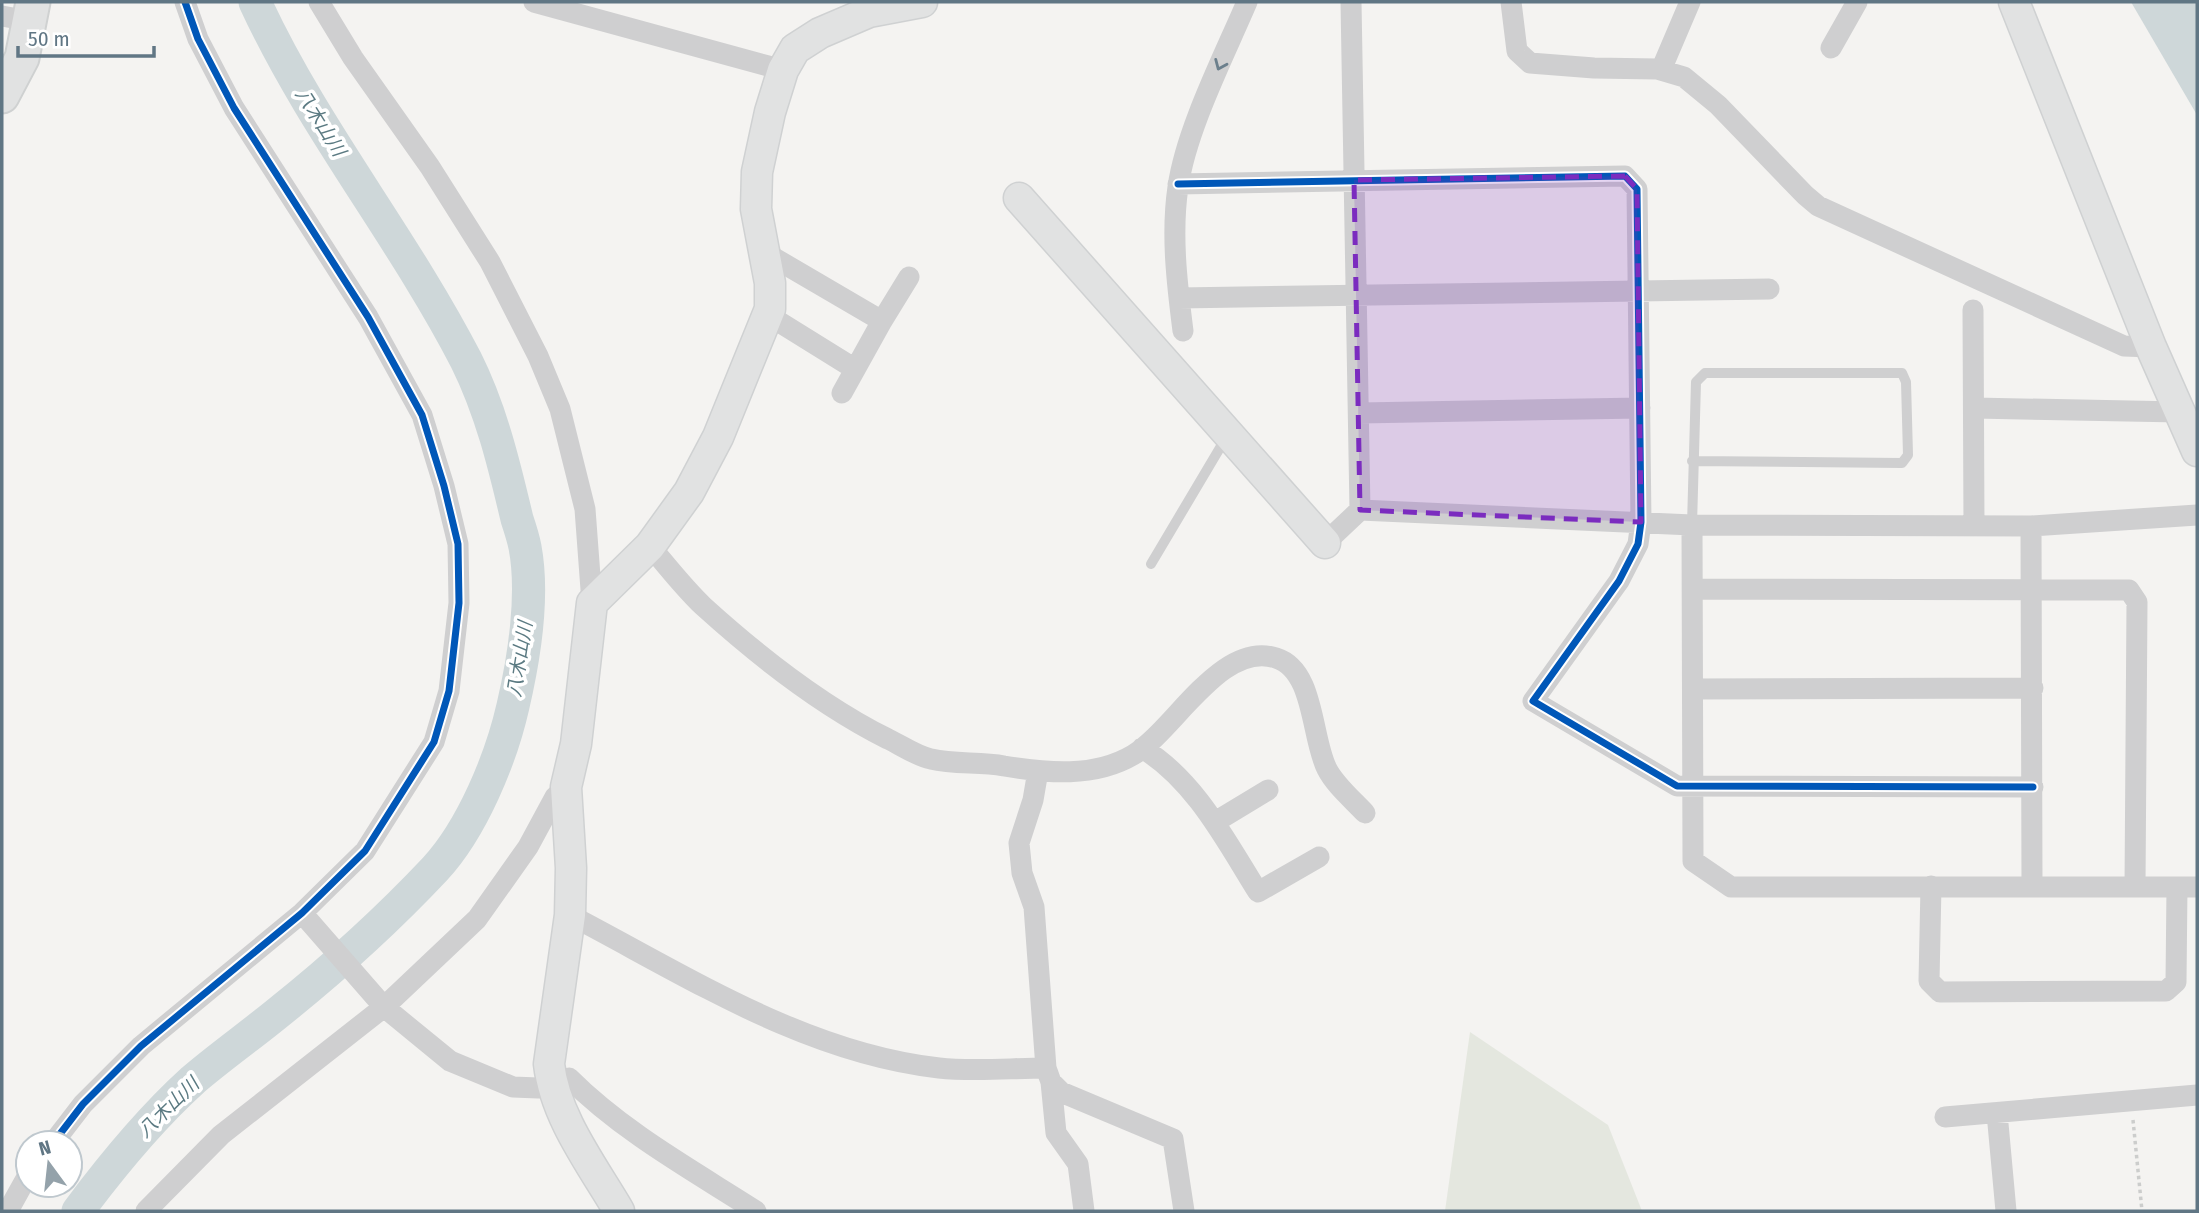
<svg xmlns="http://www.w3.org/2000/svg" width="2199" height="1213" font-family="'Fira Sans Condensed','Noto Sans JP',sans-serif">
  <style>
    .green { fill: #e4e7df }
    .water { fill: #ced7d9 }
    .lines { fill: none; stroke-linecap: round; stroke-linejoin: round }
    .river { stroke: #ced7d9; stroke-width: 33 }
    .secondary-casing { stroke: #cfd1d2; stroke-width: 33 }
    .primary-casing { stroke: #cfd1d1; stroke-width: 37 }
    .path { stroke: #cccdcc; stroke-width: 3.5; stroke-dasharray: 3.5 3.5; stroke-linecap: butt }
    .lane { stroke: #cfcfd0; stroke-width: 10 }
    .street { stroke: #cfcfd0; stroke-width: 21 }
    .secondary { stroke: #e1e2e2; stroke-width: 30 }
    .primary { stroke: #e1e2e2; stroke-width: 33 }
    .cycleway-casing { stroke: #fff; stroke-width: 11 }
    .cycleway { stroke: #0057b8; stroke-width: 7 }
    .oneway { stroke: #6b7f8c }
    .marked { fill: #7b2cbf; fill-opacity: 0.2; stroke: #7b2cbf; stroke-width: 5; stroke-dasharray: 14 9; stroke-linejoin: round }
    .labels { text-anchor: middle; stroke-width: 7; stroke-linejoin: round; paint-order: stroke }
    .water-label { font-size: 19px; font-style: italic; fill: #5b7a82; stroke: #fff }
  </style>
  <rect width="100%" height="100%" fill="#f4f3f1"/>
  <path class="green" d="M1470,1032L1608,1125L1642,1211H1445Z"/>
  <path class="water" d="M2131,2H2197V115Z"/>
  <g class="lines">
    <path class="river" d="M78,1211C113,1164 150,1119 193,1080C221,1056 251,1035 279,1012C334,968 387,920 435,869C472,829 501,759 513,706C524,659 534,595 525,547C523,537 520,528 517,519C504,464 491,410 466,360C402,236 313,128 255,2"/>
    <defs>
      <path id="secondary" d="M2014,2L2151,347L2197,451
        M1019,198L1325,543
        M619,1211C592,1165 555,1117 549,1064L570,915L571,868L566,787L576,744L592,603L650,546L689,492L718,437L770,309V283L756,209L757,172L770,112L783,70L795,49L820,33L869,12L922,2"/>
      <path id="primary" d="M2,96L22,58L33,2"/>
    </defs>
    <use href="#secondary" class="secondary-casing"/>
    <use href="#primary" class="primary-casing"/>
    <path class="path" d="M2133,1120L2142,1211"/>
    <path class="lane" d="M1692,525L1696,382L1705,373H1902L1906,382L1908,455L1902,463L1692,461
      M1151,564L1227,436"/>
    <path class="street" d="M319,2L353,58L430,167L490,262L538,356L560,409L585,509L592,603
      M534,2L783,70
      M1351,2L1360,510
      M1511,2L1517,51L1530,63L1594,68L1657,69L1684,77L1718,105L1805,195L1818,206L2124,346L2151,347
      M2,16L29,21
      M1831,48L1857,2
      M1661,70L1690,2
      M1178,184L1625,176L1637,189L1641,522L1638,544L1619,581L1533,701L1677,786L2033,787
      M764,252L882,321L842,393
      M1179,298L1769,289
      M1973,310L1974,526
      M768,315L855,369
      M882,321L909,277
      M1183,331C1177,284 1171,234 1178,187C1186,130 1224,56 1247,2
      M1974,408L2180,412
      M1360,413L1640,408
      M1692,525L1693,861L1731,887H2197
      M2031,526L2032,886
      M1325,543L1360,510L1692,525L2031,526L2197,515
      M650,546C667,566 684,588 703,606C757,655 822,706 888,739C901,745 916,756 931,759C955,765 980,761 1004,766C1047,773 1094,778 1133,755C1174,731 1221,640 1276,658C1315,670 1311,738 1327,769C1335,785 1353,800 1365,813
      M1694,589L2129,590L2137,602L2135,887
      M1693,689L2033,688
      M1142,748C1195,780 1226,841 1258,892L1319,857
      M1038,771L1033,800L1019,843L1022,873L1034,907L1046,1068L1051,1082L1061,1092L1173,1139L1184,1211
      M1215,822L1268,790
      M1931,886L1929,981L1940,992L2166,991L2176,982L2177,887
      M302,913L384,1007L450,1061L513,1087L538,1088L569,1078C623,1132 692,1170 756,1211
      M570,915C687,976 805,1053 939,1068C974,1072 1011,1068 1046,1068
      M1051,1082L1056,1133L1078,1164L1084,1211
      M1997,1113L2006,1211
      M1945,1117L2197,1095
      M53,1143L83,1104L141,1046L302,913L365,851L434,742L449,691L459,603L458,544L444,486L422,415L368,317L234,108L198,39L185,2
      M8,1211L28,1175
      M146,1211L221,1135L384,1007L477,919L528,847L555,797L566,787"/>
    <use href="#secondary" class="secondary"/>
    <use href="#primary" class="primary"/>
    <defs>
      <path id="cycleway" d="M1178,184L1625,176L1637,189L1641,522L1638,544L1619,581L1533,701L1677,786L2033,787
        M53,1143L83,1104L141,1046L302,913L365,851L434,742L449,691L459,603L458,544L444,486L422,415L368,317L234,108L198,39L185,2"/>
    </defs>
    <use href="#cycleway" class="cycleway-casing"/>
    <use href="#cycleway" class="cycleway"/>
  </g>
  <defs><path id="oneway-chevron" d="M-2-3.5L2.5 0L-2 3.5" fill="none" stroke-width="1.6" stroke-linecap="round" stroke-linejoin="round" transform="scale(1.75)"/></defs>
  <use class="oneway" href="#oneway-chevron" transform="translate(1220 65) rotate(113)"/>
  <path class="marked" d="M1625,176L1637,189L1641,522L1360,510L1354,180Z"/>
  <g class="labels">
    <g class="water-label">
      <text transform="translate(321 122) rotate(58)" y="7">八木山川</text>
      <text transform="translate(519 659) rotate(-81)" y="7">八木山川</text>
      <text transform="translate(168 1107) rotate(-44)" y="7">八木山川</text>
    </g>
  </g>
  <rect width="2199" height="1213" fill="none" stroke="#607684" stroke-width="7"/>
  <g transform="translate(49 1164) rotate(345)"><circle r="33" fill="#ffffff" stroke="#bfc8ce" stroke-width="2"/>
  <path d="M0-5L12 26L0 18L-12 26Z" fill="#94a2aa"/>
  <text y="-10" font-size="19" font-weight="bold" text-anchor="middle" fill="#607684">N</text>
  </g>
  <path d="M18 46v10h136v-10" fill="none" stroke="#607684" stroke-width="3.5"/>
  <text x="28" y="46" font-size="21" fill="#607684" stroke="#ffffff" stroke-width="5" paint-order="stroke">50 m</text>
</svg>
